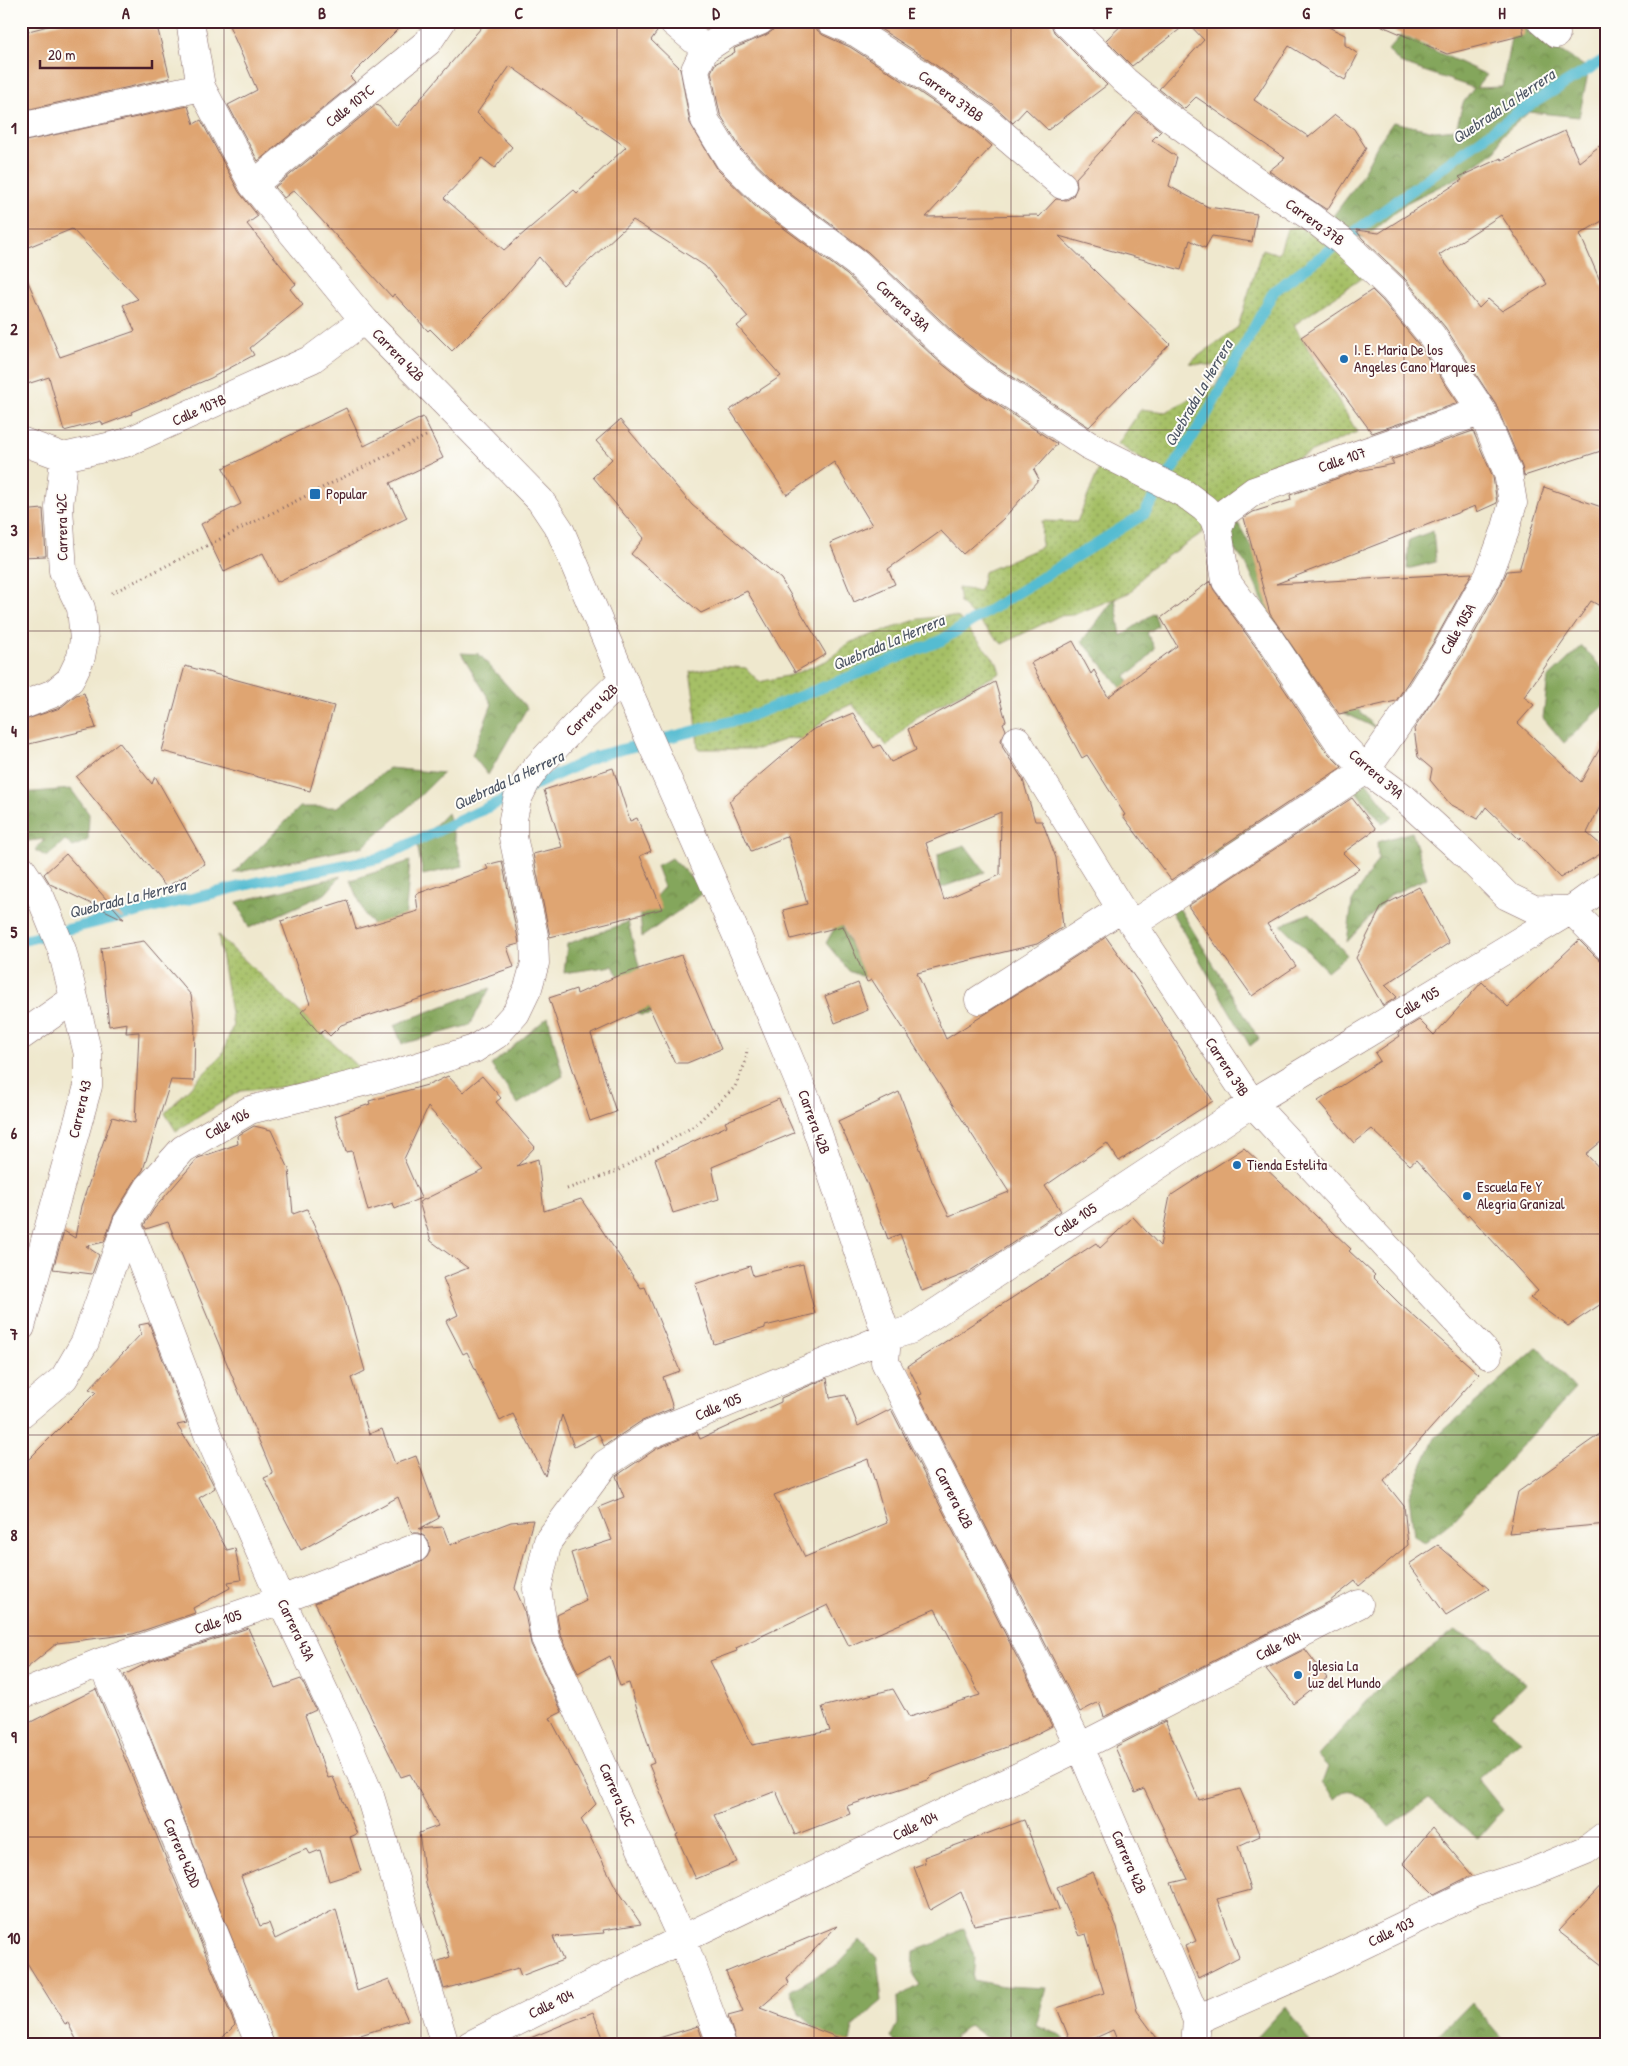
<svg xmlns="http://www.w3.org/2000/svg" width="1628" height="2066" font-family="'Patrick Hand',sans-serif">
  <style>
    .forest { fill: url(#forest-crowns); stroke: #676243 }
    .park { fill: url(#park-dots); stroke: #787048 }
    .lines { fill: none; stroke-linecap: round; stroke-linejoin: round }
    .stream { stroke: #54bcd1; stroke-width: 11 }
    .building { fill: #dfa572; fill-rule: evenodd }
    .minor-casing { stroke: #846564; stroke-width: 29 }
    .tertiary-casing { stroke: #846564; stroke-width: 29 }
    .path { stroke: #846564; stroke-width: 3; stroke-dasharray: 1 4; stroke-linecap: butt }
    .minor { stroke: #fff; stroke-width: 28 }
    .tertiary { stroke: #fff; stroke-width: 28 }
    .grid { fill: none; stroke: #4a1f2b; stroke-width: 1; stroke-opacity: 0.55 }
    .poi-dot { fill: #1f6fb2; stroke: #fdfcf7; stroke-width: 2 }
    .labels { text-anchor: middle; stroke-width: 4; stroke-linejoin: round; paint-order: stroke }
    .street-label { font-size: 15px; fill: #4a1f2b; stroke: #fdfcf7 }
    .poi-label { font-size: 15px; fill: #4a1f2b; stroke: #fdfcf7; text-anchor: start }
    .water-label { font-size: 16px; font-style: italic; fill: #4e5665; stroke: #fdfcf7 }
    .neatline { fill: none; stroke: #4a1f2b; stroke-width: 2 }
    .grid-label { font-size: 16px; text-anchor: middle; font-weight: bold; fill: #4a1f2b }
  </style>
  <defs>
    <pattern id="forest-crowns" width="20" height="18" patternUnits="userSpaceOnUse" patternTransform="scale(1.25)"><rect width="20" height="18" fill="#84a65b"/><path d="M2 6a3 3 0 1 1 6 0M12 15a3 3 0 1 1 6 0" fill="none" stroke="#6e874b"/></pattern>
    <pattern id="park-dots" width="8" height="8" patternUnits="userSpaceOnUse" patternTransform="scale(1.25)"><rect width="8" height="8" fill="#a6c066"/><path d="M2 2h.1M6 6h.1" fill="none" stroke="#899b54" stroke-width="1.8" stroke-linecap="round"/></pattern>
  </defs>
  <rect width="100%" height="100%" fill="#fdfcf7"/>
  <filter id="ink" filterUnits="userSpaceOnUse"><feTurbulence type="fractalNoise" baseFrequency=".02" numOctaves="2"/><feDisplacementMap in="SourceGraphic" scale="10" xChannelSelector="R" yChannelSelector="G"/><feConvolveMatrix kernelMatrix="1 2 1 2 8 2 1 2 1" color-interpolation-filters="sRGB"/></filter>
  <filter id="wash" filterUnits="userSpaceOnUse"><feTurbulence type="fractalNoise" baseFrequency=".0096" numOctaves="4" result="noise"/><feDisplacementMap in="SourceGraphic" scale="20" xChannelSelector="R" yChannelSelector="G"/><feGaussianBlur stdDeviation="1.12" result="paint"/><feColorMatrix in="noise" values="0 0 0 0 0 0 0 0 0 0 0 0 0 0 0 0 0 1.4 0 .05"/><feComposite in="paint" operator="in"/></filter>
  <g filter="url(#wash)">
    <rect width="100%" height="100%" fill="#efe8ce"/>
    <path class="forest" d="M1514,21H1522L1551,45L1589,69L1579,117L1529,112L1501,136L1496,151L1459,177L1406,203L1363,239L1330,220L1357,184L1379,142L1393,122L1434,131L1456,129L1463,103L1474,88L1400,63L1388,50L1401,35L1487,75L1476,88L1502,87Z
      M1238,523L1275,591L1339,690L1376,728L1338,710L1279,637L1246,564L1223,535Z
      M1433,531L1436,562L1407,569L1409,540Z
      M1115,598L1121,636L1154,613L1158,626L1147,633L1155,648L1143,663L1126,676L1149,721L1082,641Z
      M1582,646L1607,674V703L1564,743L1543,718L1548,678Z
      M461,653L479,654L527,708L488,775L472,755L492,704Z
      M389,768L443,773L414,802L364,846L234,873L300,807H338Z
      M1361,775L1393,817L1382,823L1354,789L1227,863L1209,850L1282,808Z
      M71,789L89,814L88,840L73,847L65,840L47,857L35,850L45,839L21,842V793Z
      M447,813L463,866L423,875L417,844Z
      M1412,832L1427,878L1390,895L1347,942L1352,902L1378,859L1377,842Z
      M965,845L985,872L940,888L938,854Z
      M672,858L705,892L642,937L640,914L664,887L656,866Z
      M410,861L404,934L386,940L365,915L351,880Z
      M341,876L325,894L249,928L237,902Z
      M1170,893L1259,1039L1250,1046L1161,894Z
      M1310,913L1347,955L1327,971L1281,925Z
      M839,920L866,978L849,971L826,943Z
      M628,922L651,1014L640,1015L613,966L564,973L567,944Z
      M490,988L470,1025L402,1044L394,1025Z
      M548,1017L563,1076L518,1104L491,1065Z
      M1538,1347L1575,1389L1451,1522L1425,1542L1414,1536L1409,1495L1434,1439Z
      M1455,1631L1493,1649L1503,1664L1526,1684L1492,1716L1520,1740L1478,1779L1503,1810L1478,1839L1429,1798L1389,1827C1380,1817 1360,1787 1345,1791C1341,1792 1338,1796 1335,1798L1322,1783L1328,1767L1318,1756L1385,1681Z
      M963,1928L975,1957L973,1980L1004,1986L1046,1988L1036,2026L1061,2035L1066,2045H1009L985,2037L969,2025L954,2037L956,2045H896L891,2036L898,2022L897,1998L920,1985L913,1975L914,1951L936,1943Z
      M860,1940L877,1958L882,2001C871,2009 864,2019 853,2027L850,2042L827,2039L800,2014L791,1990L837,1965Z
      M1471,2002L1508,2045H1429Z
      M1285,2006L1312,2045H1249Z"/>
    <path class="park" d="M1299,226L1348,257L1366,275L1294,325L1357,432L1264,473L1214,508L1118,444L1141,409L1166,412L1216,385L1226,367L1189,363L1238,327L1262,249L1279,254L1287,229Z
      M1101,464L1208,519L1202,533L1148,569L1131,592L1073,615L1059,616L1002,644L960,603L958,588L980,591L984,572L1041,547L1042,521L1077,522Z
      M947,616L959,618L997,663L1000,673L927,711L914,719L887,746L852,704L832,713L803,739L789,738L758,749H698L695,704L690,672L723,666L746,668L759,682L791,675L826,661L851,642L919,619Z
      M218,935L360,1069L284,1087L240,1091L176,1131L165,1113L222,1055L233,1025Z"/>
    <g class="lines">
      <path class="stream" d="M531,787L596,756L745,718L940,641L1144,514L1208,412L1274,291L1517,113L1607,58
        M21,941L258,882L380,858L516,794"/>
    </g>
    <g id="blocks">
      <path class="building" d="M67,21H133L134,25L158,30L170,78L21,111V33Z
        M227,21H406L350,77L355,82L258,161L228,105L257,90Z
        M487,21H657L659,29L651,40L680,68L690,123L718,170L758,209L847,275L935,358L972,388L1057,444L1034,470L1039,479L1003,519L963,554L941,531L888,569L895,584L854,602L830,543L872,525L834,462L787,495L730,410L781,376L737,326L748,317L705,266L633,220L563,285L539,257L496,307L452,351L430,329L428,331L394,294L392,297L294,190L284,198L275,187L377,104L397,126ZM510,66L626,147L577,193L574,190L504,250L444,198L482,158L495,168L512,147L477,113Z
        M815,21L817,30L823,35L850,47L906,83L974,130L992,146L926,217L1037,215L1039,217L1056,199L1067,200L1073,196L1077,187L1076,178L1137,112L1161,131L1152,140L1177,157L1169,186L1208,207L1257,214L1252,242L1212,236L1205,248L1190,240L1181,270L1059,236L1170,344L1089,427L990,362L955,334L868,252L777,184L741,149L720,114L711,72L715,64L735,52L734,49L735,48L766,35L772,31L774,26Z
        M868,21H1050L1054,32L1107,85L1048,130L1026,109L1013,123L993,105L924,57Z
        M1126,21H1316L1345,35V45L1358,54L1345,80L1289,46L1254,100L1309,137L1335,115L1354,129L1366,148L1327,210L1269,171L1285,158L1196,97L1184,109L1159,89L1204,40L1188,23L1132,66L1106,40Z
        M1522,23L1524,35L1447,54L1380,25Z
        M188,106L194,124L201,120L239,192L258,216L247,224L296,284L290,289L303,305L250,348L254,355L211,378L131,412L132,414L103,425L101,421L64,431L49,377L21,386V265L60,357L135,331L123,305L138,299L72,229L21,250V142Z
        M1565,131L1579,162L1607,140V218L1580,234L1607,297V449L1524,476L1522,467L1496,405L1445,327L1406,280L1362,238L1356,230L1379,233L1462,180L1459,177L1501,158L1502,160ZM1501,215L1547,284L1502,311L1488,299L1479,308L1439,255Z
        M1372,290L1383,301L1419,345L1458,403L1372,433L1301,337Z
        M346,408L364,446L423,417L443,458L390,483L407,518L277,582L263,553L224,572L201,524L241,504L223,468Z
        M620,420L692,505L781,579L826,654L795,672L747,591L701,613L631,554L644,538L593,477L612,459L596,441Z
        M1473,431L1493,477L1497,503L1477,512L1475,506L1276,584L1472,573L1435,640L1396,701L1339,714L1270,614L1244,518L1253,512L1291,500L1290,495L1358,471L1394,464L1391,460Z
        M1544,487L1607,509V610L1591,601L1524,697L1534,705L1518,723L1581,782L1607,736V792L1587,833L1607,850L1560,878L1521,837L1519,839L1486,807L1478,819L1450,804L1430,780L1432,769L1418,757L1414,729L1462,656L1501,585L1507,571L1519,570Z
        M43,509L46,556L21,557V511Z
        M1210,581L1214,590L1258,650L1325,750L1342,767L1171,880L1123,816L1125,815L1087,755L1082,758L1031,663L1073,641L1091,674L1094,670L1108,697L1177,646L1161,618Z
        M185,666L334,706L310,791L162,751Z
        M995,682L1006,721L1003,723L1006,730L1001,740L1003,748L1023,780L1035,821H1042L1056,858L1063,927L1037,944L917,973L946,1039L1106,937L1141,986L1213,1101L1119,1161L1107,1143L1045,1186L1061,1211L967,1273L922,1291L900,1234L888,1239L867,1183L838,1121L899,1092L932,1181L949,1216L1009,1192L872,980L867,982L843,926L791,939L783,910L807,904L788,836L751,851L729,801L812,730L853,713L874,748L880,745L891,762L916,750L908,729ZM1001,812L1000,875L944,900L926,843Z
        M84,693L96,728L21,746V721L60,708L76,695Z
        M119,742L152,784L155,776L205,864L166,887L76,777Z
        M613,768L630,821L637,818L651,851L640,856L662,909L550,937L533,854L562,847L544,790Z
        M1352,798L1376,829L1343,853L1359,869L1267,924L1296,966L1252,996L1188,906Z
        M66,854L124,919H123L50,884L44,874Z
        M502,861L518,938L519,944L507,947L514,967L341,1025L330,1036L324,1030L320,1034L301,1012L310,1004L281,921L347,900L356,929L418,911L416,894L488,869L486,865Z
        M1419,887L1449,943L1385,985L1397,997L1383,1006L1356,958L1382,906Z
        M1579,940L1596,957L1607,964V1137L1586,1154L1607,1176V1300L1568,1326L1530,1298L1538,1291L1469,1215L1467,1217L1416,1160L1410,1165L1372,1129L1354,1143L1318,1101L1380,1061L1375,1053L1400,1036L1398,1033L1419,1020L1434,1035L1482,982L1508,1007Z
        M144,941L191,995L195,1025L194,1081L171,1080L143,1170L136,1179L114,1215L104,1242L86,1246L99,1255L92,1274L53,1269L64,1231L75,1238L81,1206L112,1117L135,1123L139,1032L126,1033L127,1023L109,1026L101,948Z
        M681,955L721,1049L687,1063H675L649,1007L591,1034L616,1112L590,1121L549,998L576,989L577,994L617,976Z
        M858,983L868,1010L835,1023L825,996Z
        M448,1076L463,1092L482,1076L501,1098L496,1102L535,1147L517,1166L538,1159L544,1211L581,1199L641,1288L645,1287L680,1371L663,1377L673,1408L640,1422L604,1446L599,1434L574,1447L562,1415L545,1476L513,1414L500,1421L467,1352L463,1354L446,1321L458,1315L443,1278L468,1268L431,1241L419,1202L484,1170L428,1107L404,1159L421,1198L395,1209L393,1203L368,1211L352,1151L346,1152L335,1116L370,1104L369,1101L431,1084Z
        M779,1099L794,1133L712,1167L719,1199L673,1213L655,1159L727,1126L725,1122Z
        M254,1126L271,1130L289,1169L293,1214L307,1209L341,1286L365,1371L351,1378L369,1434L382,1429L395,1464L416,1456L439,1518L419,1529L443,1527L450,1545L511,1522L533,1520L515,1588L524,1609L531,1644L562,1712L550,1718L596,1804L581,1819L615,1886L641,1924L603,1930L604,1933L553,1937L563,1960L521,1976L518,1968L444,1989L436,1962L450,1957L426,1884L419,1833L438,1826L410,1774L401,1777L315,1603L421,1562L427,1557L430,1551L429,1542L424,1536L418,1533H412L398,1497L301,1550L264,1478L273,1474L168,1222L146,1229L144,1225L154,1209L198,1158L238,1144L237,1136Z
        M1244,1148L1351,1249L1349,1251L1375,1275L1373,1277L1400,1304L1479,1374L1384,1481L1404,1506L1408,1545L1359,1586L1355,1581L1329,1602L1104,1717L1099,1702L1080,1712L919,1395L922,1394L908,1366L1096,1243L1100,1248L1133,1217L1160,1246L1170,1196Z
        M803,1264L815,1314L765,1326V1328L714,1344L695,1284L750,1266L753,1276Z
        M149,1323L187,1423L177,1425L210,1478L215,1488L199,1498L227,1550L235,1548L241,1580L228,1582L230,1588L193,1608L195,1613L133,1634L57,1643L21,1673V1467L96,1392L89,1389L141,1334L139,1325Z
        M827,1378L830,1398L846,1395L858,1426L891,1409L1052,1726L1025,1740L933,1775L928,1780L847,1806L850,1814L795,1835L776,1791L714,1815L737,1862L696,1879L676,1835L678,1834L649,1765L654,1763L629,1683L620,1686L610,1656L578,1673L560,1633L557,1615L586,1601L571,1553L612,1540L599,1507L624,1497L616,1476L656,1449L697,1432L700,1439L781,1402V1398ZM868,1459L887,1523L805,1557L774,1495ZM828,1605L849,1646L935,1609L980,1695L909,1717L893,1689L822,1707L830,1731L752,1745L710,1661L737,1651L736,1648Z
        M1607,1429V1524L1509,1533L1518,1492Z
        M1438,1545L1489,1589L1446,1615L1409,1564Z
        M248,1628L275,1688L301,1679L316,1710L305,1715L328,1778L333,1777L357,1834L350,1837L361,1871L329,1881L320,1850L310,1854L307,1849L241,1876L260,1926L269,1923L275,1939L336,1909L357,1991L389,1979L408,2020L329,2045H275L146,1726L124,1675L151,1661Z
        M1305,1649L1327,1678L1294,1704L1266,1669Z
        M96,1689L235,2025L215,2045H79L68,2023L65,2024L21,1953V1727Z
        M1165,1721L1199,1800L1240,1789L1260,1836L1238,1846L1251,1890L1217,1899L1239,1957L1198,1978L1185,1946L1196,1941L1171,1883L1188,1879L1144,1789L1135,1793L1115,1747Z
        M1024,1820L1059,1909L974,1925L961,1892L930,1910L914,1867L925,1863L924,1857Z
        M1432,1828L1472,1875L1434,1894L1403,1863Z
        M1093,1872L1117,1927L1137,2011L1162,2045H1119L1113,2030L1080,2045H1072L1057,2008L1104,1993L1086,1934L1079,1936L1057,1887Z
        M1607,1879V1969L1558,1931Z
        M837,1926L787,1978L789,1983L760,2008L850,2042V2045H737L728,2016L743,2012L726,1972Z
        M593,2012L606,2045H516V2044Z
        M698,2026L705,2045H660L659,2038Z"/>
    </g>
  </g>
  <g filter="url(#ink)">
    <use href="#blocks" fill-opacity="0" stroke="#846564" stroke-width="1"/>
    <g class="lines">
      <defs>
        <path id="minor" d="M672,21L705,49
          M830,21L857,33L915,70L984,118L1062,185
          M1065,21L1125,81L1167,116L1266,188L1308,215L1342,241L1394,290L1432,336L1482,411L1508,473L1513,503L1505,531L1488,577L1480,590L1448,648L1420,693L1366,770L1133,924
          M1541,21L1556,34
          M705,49L695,70L705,120L729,159L767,196L857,263L945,346L981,375L1088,445L1185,494L1204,508L1213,517L1218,530L1226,581L1271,641L1338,741L1366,770L1404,798L1463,852L1507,896L1534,909L1571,910L1607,946
          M705,49L728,34L760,21
          M21,127L201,87
          M253,185L428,42L442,21
          M21,441L64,457L125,443L312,359L364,320
          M1218,530L1223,514L1254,491L1482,411
          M623,679L749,963L807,1101L887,1337L885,1362L1080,1747L1197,2020
          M21,706L54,693L70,680L81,657L84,640L81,608L63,571L59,507L64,457
          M1017,740L1121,909L1133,924L1252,1103L1488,1355
          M21,868L41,898L62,950L88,1054V1086L21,1327
          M979,1000L1121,909
          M21,1036L74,999
          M127,1223L208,1434L281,1600L342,1729L370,1796L445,2045
          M101,1662L132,1732L260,2045
          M21,1695L101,1662L281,1600L415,1548
          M470,2045L682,1939L1080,1747L1359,1604
          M722,2045L682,1939L545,1638L537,1589L548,1541L605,1464L649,1435L887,1337L910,1330L1252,1103L1571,910L1607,884
          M1195,2045L1197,2020L1313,1969L1475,1891L1530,1873L1586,1850L1607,1834"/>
        <path id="tertiary" d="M21,1414L64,1378L85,1342L127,1223L149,1187L183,1149L250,1110L384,1077L474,1049L496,1035L516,1013L528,988L535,963L534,936L513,837V819L517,800L526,782L535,769L574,727L623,679L560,530L540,500L364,320L253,185L201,87L190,21"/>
      </defs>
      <use href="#minor" class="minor-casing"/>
      <use href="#tertiary" class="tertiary-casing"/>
      <path class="path" d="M112,593L428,435
        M567,1189L617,1171L694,1126L735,1087L746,1061L747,1048"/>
      <use href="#minor" class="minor"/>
      <use href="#tertiary" class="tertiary"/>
    </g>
  </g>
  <path class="grid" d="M224,21V2045M421,21V2045M617,21V2045M814,21V2045M1011,21V2045M1207,21V2045M1404,21V2045M21,229H1607M21,430H1607M21,631H1607M21,832H1607M21,1033H1607M21,1234H1607M21,1435H1607M21,1636H1607M21,1837H1607"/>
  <g class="poi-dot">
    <circle cx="1344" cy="359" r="5"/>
    <rect x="309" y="488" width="12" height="12" rx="2.5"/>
    <circle cx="1237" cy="1165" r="5"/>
    <circle cx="1467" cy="1196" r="5"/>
    <circle cx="1298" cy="1675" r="5"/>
  </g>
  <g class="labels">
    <g class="street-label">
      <text transform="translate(951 96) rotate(36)" y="5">Carrera 37BB</text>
      <text transform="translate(350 106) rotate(-39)" y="5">Calle 107C</text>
      <text transform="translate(1315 222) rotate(36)" y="5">Carrera 37B</text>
      <text transform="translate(903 306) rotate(43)" y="5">Carrera 38A</text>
      <text transform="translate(398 355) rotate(46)" y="5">Carrera 42B</text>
      <text transform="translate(199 410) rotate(-24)" y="5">Calle 107B</text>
      <text transform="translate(1342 460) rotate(-19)" y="5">Calle 107</text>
      <text transform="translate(62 527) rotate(-91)" y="5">Carrera 42C</text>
      <text transform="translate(1458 629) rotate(-60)" y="5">Calle 105A</text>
      <text transform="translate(592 710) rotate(-45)" y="5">Carrera 42B</text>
      <text transform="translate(1376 774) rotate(41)" y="5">Carrera 39A</text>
      <text transform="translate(1417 1003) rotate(-31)" y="5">Calle 105</text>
      <text transform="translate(1227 1067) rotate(57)" y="5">Carrera 39B</text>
      <text transform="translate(80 1109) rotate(-77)" y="5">Carrera 43</text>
      <text transform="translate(814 1122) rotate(70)" y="5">Carrera 42B</text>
      <text transform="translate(227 1124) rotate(-29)" y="5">Calle 106</text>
      <text transform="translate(1075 1220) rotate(-34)" y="5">Calle 105</text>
      <text transform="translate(718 1407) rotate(-23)" y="5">Calle 105</text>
      <text transform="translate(954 1498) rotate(63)" y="5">Carrera 42B</text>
      <text transform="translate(218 1622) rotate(-19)" y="5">Calle 105</text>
      <text transform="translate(296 1630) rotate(64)" y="5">Carrera 43A</text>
      <text transform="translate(1278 1646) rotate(-27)" y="5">Calle 104</text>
      <text transform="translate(617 1795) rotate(66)" y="5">Carrera 42C</text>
      <text transform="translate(915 1826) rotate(-26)" y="5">Calle 104</text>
      <text transform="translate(182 1853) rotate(67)" y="5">Carrera 42DD</text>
      <text transform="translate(1129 1862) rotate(67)" y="5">Carrera 42B</text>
      <text transform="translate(1391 1932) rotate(-26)" y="5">Calle 103</text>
      <text transform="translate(551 2004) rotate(-26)" y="5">Calle 104</text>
    </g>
    <g class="poi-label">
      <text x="1354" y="355">I. E. Maria De los<tspan x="1354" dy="17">Angeles Cano Marques</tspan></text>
      <text x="326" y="499">Popular</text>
      <text x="1247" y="1170">Tienda Estelita</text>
      <text x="1477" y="1192">Escuela Fe Y<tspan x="1477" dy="17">Alegria Granizal</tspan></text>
      <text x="1308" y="1671">Iglesia La<tspan x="1308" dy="17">luz del Mundo</tspan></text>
    </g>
    <g class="water-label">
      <text transform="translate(1503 106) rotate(-34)" y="6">Quebrada La Herrera</text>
      <text transform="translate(1198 393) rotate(-60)" y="6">Quebrada La Herrera</text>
      <text transform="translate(888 642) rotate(-23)" y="6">Quebrada La Herrera</text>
      <text transform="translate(508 780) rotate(-25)" y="6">Quebrada La Herrera</text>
      <text transform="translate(127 898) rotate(-14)" y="6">Quebrada La Herrera</text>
    </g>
  </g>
  <rect width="1628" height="2066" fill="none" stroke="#fdfcf7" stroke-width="55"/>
  <path d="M40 60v8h112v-8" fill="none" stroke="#4a1f2b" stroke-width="2.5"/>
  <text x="48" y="60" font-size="15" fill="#4a1f2b" stroke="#fdfcf7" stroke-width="4" paint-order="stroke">20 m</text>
  <rect x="28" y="28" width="1572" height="2010" class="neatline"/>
  <g class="grid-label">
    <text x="126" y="19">A</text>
    <text x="322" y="19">B</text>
    <text x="519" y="19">C</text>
    <text x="716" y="19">D</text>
    <text x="912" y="19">E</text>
    <text x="1109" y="19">F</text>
    <text x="1306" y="19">G</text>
    <text x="1502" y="19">H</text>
    <text x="14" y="134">1</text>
    <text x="14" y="335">2</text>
    <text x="14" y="536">3</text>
    <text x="14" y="737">4</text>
    <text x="14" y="938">5</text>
    <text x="14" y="1139">6</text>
    <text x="14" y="1340">7</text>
    <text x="14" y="1541">8</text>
    <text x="14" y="1743">9</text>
    <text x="14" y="1944">10</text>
  </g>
</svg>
